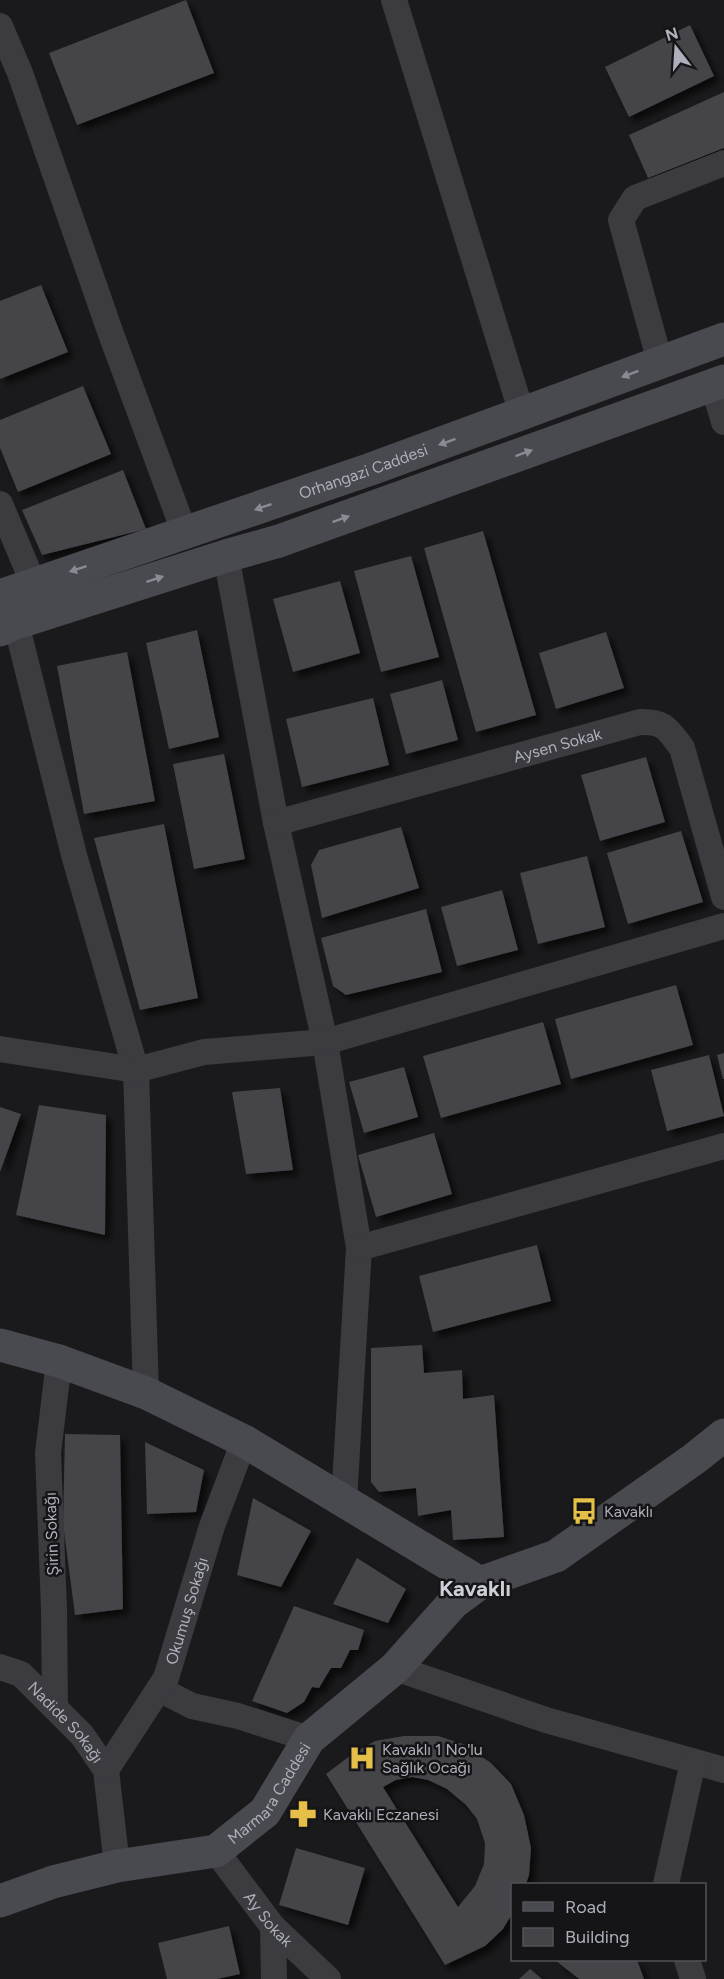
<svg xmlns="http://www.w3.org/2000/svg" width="724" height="1979" font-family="Figtree,sans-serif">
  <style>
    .building { fill: #444448; fill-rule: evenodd; filter: url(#shadow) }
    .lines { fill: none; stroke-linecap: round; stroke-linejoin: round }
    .street { stroke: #3b3b40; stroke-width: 26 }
    .secondary { stroke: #494a50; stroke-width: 33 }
    .oneway { fill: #8a8c95 }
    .labels { text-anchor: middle; stroke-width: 5; stroke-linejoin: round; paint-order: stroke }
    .street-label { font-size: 16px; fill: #adb0ba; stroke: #151416 }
    .poi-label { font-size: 16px; fill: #adb0ba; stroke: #151416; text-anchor: start }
    .district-label { font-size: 22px; font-weight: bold; fill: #cdcfd6; stroke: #151416 }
  </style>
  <defs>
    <filter id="shadow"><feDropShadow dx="5.5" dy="5.5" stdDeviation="3" flood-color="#0009"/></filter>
  </defs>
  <rect width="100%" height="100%" fill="#1a191b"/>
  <path class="building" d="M186,0L214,73L77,125L49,53Z
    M690,25L714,76L629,117L605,67Z
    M724,92V148L648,178L629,135Z
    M41,285L68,352L0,379V301Z
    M83,386L111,454L18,492L0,448V420Z
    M123,470L146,529L42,555L22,510Z
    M483,531L536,715L476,732L424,548Z
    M411,556L439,657L381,672L354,571Z
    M340,581L360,653L293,672L273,599Z
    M197,630L219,737L169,749L146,643Z
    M606,632L624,688L556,709L539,653Z
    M127,652L155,801L84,814L57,666Z
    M442,680L458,740L406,754L390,694Z
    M373,698L389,765L302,787L286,719Z
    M224,754L245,859L194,869L173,764Z
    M646,757L665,822L600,841L581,775Z
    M164,824L198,998L140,1010L94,838Z
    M401,827L419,888L322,918L311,865L319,850Z
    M681,831L703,902L628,924L607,853Z
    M587,856L605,927L538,944L520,873Z
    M502,890L518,950L457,966L441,907Z
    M426,909L442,972L346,995L333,986L321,938Z
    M676,985L693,1045L571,1079L555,1019Z
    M543,1022L561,1084L441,1118L423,1056Z
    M724,1053V1079H723L717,1055Z
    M709,1055L724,1116L667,1131L651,1070Z
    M404,1067L418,1117L364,1133L349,1082Z
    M280,1088L293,1170L246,1174L232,1092Z
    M39,1105L106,1115L105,1235L16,1215Z
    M0,1107L21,1114L0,1172Z
    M434,1133L452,1194L376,1217L358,1155Z
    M537,1245L551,1301L433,1332L419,1276Z
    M422,1345L424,1373L462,1370L463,1399L494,1395L504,1537L453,1540L451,1510L418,1516L416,1488L379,1492L371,1482V1348Z
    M65,1434L120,1435L123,1609L75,1615L63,1524Z
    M145,1442L204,1470L196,1512L147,1514Z
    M253,1498L311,1531L281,1587L237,1575Z
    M357,1558L406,1589L388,1623L333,1604Z
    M294,1606L364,1630L358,1650H350L341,1668H331L319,1688L312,1687L304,1702L287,1713L252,1701Z
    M404,1736H438L463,1744L491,1763L511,1784L524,1815L531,1848L529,1875L526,1884H512V1914L503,1929L485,1946L445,1965L326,1774L355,1752L375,1741ZM412,1777L428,1780L447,1789L466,1805L477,1819L485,1843L484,1864L475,1886L458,1907L383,1787L396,1780Z
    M296,1848L365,1868L348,1925L279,1905Z
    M229,1926L240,1974L217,1979H167L158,1943Z
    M555,1960H637L644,1979H579Z
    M530,1969L542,1979H519Z"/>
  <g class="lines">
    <g class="street">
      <path d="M394,0L522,414"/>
      <path d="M0,26L20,73L111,334L185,534"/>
      <path d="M660,362L621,220L635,198L724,163"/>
      <path d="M713,385L724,422"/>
      <path d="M0,504L34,585"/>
      <path d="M226,556L276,823L325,1042L359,1248L344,1501"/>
      <path d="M16,623L74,855L136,1070L146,1393"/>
      <path id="s1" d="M276,823L640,722C665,721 668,730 682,748L724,897"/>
      <path d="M0,1049L136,1070L204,1052L325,1042L724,926"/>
      <path d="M359,1248L724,1146"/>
      <path id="s2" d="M0,1667L21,1674L82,1735L106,1770L117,1866"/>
      <path d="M395,1668L546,1720L724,1770"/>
      <path d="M159,1689L192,1706L238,1716L309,1739"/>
      <path d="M55,1708L54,1609L48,1453L59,1361"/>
      <path id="s3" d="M106,1770L166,1678L212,1526L244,1441"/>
      <path id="s4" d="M216,1851L273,1927L328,1979"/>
      <path d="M666,1884L693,1762"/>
      <path d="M273,1927L274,1979"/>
      <path d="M687,1960L693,1979"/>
    </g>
    <g class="secondary">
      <path id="s5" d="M0,596L371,469L724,339"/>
      <path d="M0,630L16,623L226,556L279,541L724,381"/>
      <path d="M0,1345L59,1361L146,1393L244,1441L480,1583"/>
      <path id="s6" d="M0,1901L53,1882L117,1866L216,1851L265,1812L309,1739L395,1668L453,1603L480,1583L556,1556L694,1459L724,1435"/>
    </g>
  </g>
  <defs><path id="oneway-solid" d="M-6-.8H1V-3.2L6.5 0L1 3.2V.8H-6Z" transform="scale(1.5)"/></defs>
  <g class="oneway">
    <use href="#oneway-solid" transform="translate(630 374) rotate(159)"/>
    <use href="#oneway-solid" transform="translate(447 442) rotate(160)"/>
    <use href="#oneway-solid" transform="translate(524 453) rotate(-20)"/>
    <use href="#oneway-solid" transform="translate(263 507) rotate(161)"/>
    <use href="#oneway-solid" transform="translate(341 519) rotate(-20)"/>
    <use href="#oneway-solid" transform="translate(78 569) rotate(162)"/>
    <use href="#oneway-solid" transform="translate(155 579) rotate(-18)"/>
  </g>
  <defs>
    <symbol id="bus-bare" viewBox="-9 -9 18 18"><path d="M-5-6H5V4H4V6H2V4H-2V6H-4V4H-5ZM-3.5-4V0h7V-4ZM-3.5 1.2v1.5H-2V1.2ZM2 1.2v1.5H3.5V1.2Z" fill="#e5bf47" stroke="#151416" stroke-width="2.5" paint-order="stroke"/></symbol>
    <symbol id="hospital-bare" viewBox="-9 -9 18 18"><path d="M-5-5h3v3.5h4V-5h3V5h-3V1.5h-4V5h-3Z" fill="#e5bf47" stroke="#151416" stroke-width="2.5" paint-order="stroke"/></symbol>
    <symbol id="pharmacy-bare" viewBox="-9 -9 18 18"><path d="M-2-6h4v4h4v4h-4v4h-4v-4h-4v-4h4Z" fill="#e5bf47" stroke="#151416" stroke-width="2.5" paint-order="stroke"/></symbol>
  </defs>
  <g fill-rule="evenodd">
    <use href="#bus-bare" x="565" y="1492" width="38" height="38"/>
    <use href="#hospital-bare" x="343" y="1739" width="38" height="38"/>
    <use href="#pharmacy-bare" x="284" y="1795" width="38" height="38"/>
  </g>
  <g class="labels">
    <g class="street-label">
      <text dy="6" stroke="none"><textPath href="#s5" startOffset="384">Orhangazi Caddesi</textPath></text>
      <text dy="6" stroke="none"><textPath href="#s1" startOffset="292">Aysen Sokak</textPath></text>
      <text transform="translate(51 1534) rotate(-92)" y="6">Şirin Sokağı</text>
      <text dy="6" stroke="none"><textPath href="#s3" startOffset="180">Okumuş Sokağı</textPath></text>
      <text dy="6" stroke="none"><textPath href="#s2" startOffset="88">Nadide Sokağı</textPath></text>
      <text dy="6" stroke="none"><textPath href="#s6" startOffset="302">Marmara Caddesi</textPath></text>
      <text dy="6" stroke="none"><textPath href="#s4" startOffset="86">Ay Sokak</textPath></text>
    </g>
    <g class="poi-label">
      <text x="604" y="1517">Kavaklı</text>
      <text x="382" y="1755">Kavaklı 1 No'lu<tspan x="382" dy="18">Sağlık Ocağı</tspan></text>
      <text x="323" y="1820">Kavaklı Eczanesi</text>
    </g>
    <g class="district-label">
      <text x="475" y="1596">Kavaklı</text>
    </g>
  </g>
  <rect x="511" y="1883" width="195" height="78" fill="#151416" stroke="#525258" stroke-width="1.5"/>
  <rect x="523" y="1902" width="30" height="9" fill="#494a50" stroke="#525258" stroke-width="1.5"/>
  <text x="565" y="1913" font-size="18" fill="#adb0ba">Road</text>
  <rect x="523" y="1928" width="30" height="18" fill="#444448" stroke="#525258" stroke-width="1.5"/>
  <text x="565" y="1943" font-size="18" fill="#adb0ba">Building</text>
  <g transform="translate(676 48) rotate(343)" stroke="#151416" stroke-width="4.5" paint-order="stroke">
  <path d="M0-4.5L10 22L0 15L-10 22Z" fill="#adb0ba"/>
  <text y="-9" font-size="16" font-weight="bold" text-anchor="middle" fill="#adb0ba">N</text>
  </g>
</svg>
